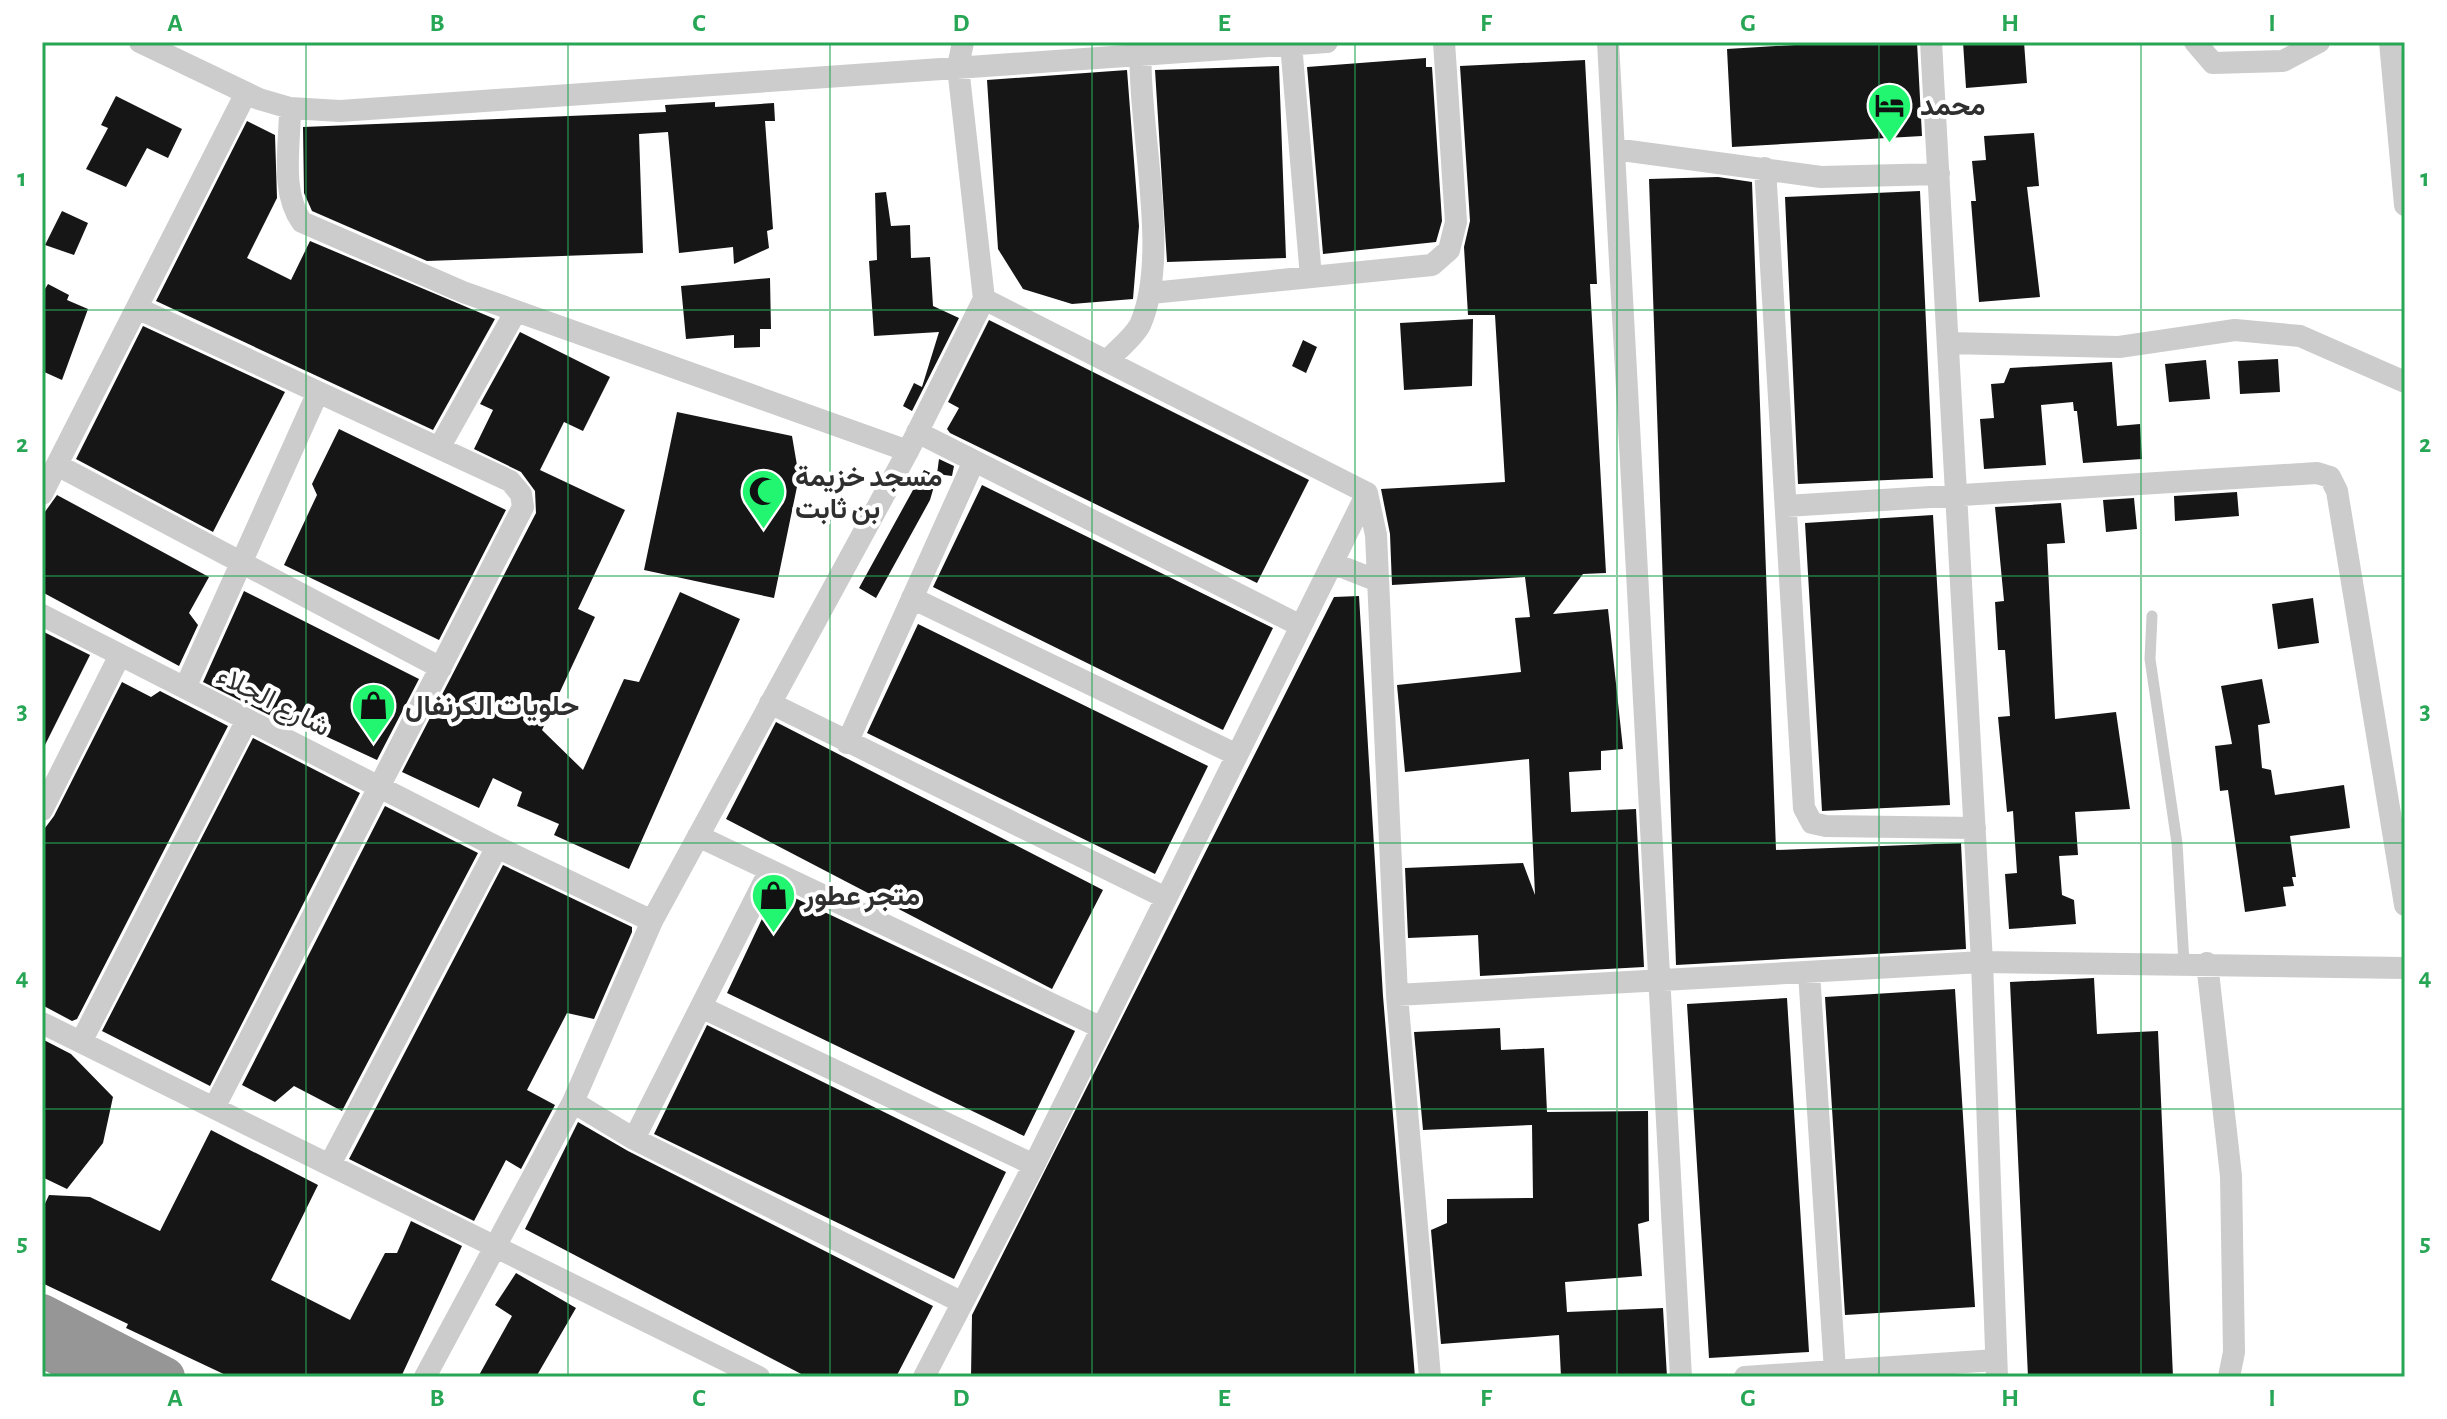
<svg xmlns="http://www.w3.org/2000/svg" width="2447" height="1419" font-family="'Alegreya Sans',Vazirmatn,sans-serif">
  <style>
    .building { fill: #161616 }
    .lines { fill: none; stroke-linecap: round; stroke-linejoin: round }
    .lane { stroke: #ccc; stroke-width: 11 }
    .street { stroke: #ccc; stroke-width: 22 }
    .highway { stroke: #969696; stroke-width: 40 }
    .grid { fill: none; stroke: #27a655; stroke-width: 2; stroke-opacity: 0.55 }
    .labels { text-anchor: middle; stroke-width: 8; stroke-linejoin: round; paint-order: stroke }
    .poi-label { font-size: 28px; font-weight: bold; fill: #2f2f2f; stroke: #fff; text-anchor: start }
    .street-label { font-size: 28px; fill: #2f2f2f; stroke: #fff }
    .neatline { fill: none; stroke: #27a655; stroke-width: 3 }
    .grid-label { font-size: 26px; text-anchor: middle; font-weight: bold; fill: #27a655 }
  </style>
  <rect width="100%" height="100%" fill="#fff"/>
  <path class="building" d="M1845,42H1917L1922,136L1732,147L1727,49Z
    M1963,42H2024L2027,83L1966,88Z
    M1426,58V67H1432L1442,221L1436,242L1323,254L1307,67Z
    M1585,60L1597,284H1590L1606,573L1583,574L1553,614L1608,609L1623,749L1601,751V770L1569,772L1571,812L1636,809L1644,967L1480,976L1478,935L1408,938L1405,868L1523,863L1535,895L1529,759L1405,772L1397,685L1521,672L1515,618L1530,617L1525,577L1392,585L1390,534L1381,489L1505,482L1495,315H1468L1464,247L1470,221L1460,66Z
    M1279,66L1286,258L1167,262L1155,70Z
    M1127,70L1139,226L1133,299L1072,304L1023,289L998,249L987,80Z
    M116,96L182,129L168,158L147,148L126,187L86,169L108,128L101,125Z
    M715,102V107L774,103L775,121H765L773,229L767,231L769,248L734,264L733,247L679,253L668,132L639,134L643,253L427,261L312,211L304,193L303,127L666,112L665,105Z
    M247,121L275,135L277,198L247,258L291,280L310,241L495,319L433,430L156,301Z
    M2034,133L2039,186L2027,187L2040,297L1979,302L1971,201H1976L1972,161L1986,160L1984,136Z
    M1718,177L1752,182L1776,850L1961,843L1966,949L1676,965L1649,179Z
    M1920,191L1933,478L1798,484L1785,197Z
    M886,192L891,226L910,225L911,258L930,257L933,306L959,318L912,411L903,406L914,383L922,387L939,332L874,336L869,261L877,260L875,193Z
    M62,211L88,223L74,255L45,245Z
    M770,278L771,329H760V347L734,348V335L686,339L681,286Z
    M48,284L69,295L67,300L88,309L62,380L42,371V294Z
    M1473,319L1472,386L1404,390L1400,323Z
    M989,320L1309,480L1257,583L950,433L947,429L959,408L948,402Z
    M143,326L285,392L213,532L76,459Z
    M520,332L610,377L583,431L564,422L540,470L625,510L578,609L595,617L542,730L583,770L624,679L639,682L680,592L740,619L629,869L554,835L559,824L517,806L522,792L493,778L479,808L402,772L536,513L535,491L521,472L474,449L493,410L480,404Z
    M1303,340L1317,347L1306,373L1292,366Z
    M2278,359L2280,392L2240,394L2238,361Z
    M2206,360L2210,399L2169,402L2165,364Z
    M2112,362L2117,426L2140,424L2142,459L2083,463L2077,411H2074L2073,402L2041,405L2046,465L1984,469L1980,419L1994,418L1991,384L2004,383L2010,368Z
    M677,412L792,436L799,477L774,598L644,570Z
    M339,429L506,510L439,640L284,565L317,495L312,484Z
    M939,459L954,466L952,476L937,474Z
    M924,470L937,476L930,500L876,598L859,588Z
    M982,485L1273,628L1223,730L933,587Z
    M2237,492L2239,516L2175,521L2174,496Z
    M57,495L209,577L189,613L198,625L179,666L42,592V516Z
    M2134,498L2137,529L2106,532L2103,500Z
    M2061,503L2065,543L2047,544L2055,719L2116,712L2130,809L2075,812L2078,855L2059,856L2062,895L2074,900L2076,924L2009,929L2005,874L2017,873L2013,811L2007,812L1998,717L2010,716L2005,650H1998L1995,602L2004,601L1995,507Z
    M1933,515L1950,805L1822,811L1805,523Z
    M244,591L419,679L377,760L295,722L293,727L203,682Z
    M1359,596L1383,996L1415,1377H971L972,1315L1334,597Z
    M2313,598L2319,643L2278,649L2272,604Z
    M918,624L1208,766L1155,874L867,733Z
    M42,631L90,655L42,751Z
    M2262,679L2270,723L2258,725L2262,768L2271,770L2275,795L2344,785L2350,828L2290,836L2296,877H2292L2294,886L2283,887L2286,906L2245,912L2228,790L2220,791L2215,746L2232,744L2221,686Z
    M122,682L151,697L160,691L228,726L77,1019L72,1021L42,1005V832L54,816Z
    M776,722L1103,890L1052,989L726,819Z
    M253,738L360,793L210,1086L102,1031Z
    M385,806L478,853L342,1111L294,1086L275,1102L242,1085Z
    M503,865L632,927V932L594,1019L567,1013L527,1090L555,1105L521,1169L506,1160L474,1221L349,1159Z
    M776,889L1075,1031L1024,1136L727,993Z
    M2094,978L2097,1034L2158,1031L2173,1377H2028L2010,982Z
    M1955,989L1975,1307L1845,1315L1825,997Z
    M1787,998L1809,1352L1709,1358L1687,1004Z
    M707,1025L1006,1172L954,1279L654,1134Z
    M1500,1028L1501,1050L1544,1048L1547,1112L1648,1111L1649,1221L1638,1224L1642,1276L1565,1282L1567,1312L1663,1308L1667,1377H1561L1559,1335L1441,1344L1431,1230L1447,1223V1199L1533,1198L1532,1125L1423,1130L1414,1032Z
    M42,1039L71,1054L113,1097L103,1143L67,1189L42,1177Z
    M578,1122L628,1151L933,1306L896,1377H807L525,1229Z
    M211,1130L318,1185L271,1280L350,1320L385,1253H397L411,1221L462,1246L401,1377H230L126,1328L128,1324L42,1283V1210L49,1195L90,1197L160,1231Z
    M516,1273L576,1308L536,1377H478L512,1316L495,1305Z"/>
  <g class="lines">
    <path class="lane" d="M2152,616L2150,659L2177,843L2184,963"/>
    <path class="street" d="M140,42L259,99L290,108L340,111L1327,42
      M1608,42L1681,1377
      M1931,42L1982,962L1997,1377
      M2195,42L2213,63L2283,61L2319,42
      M2390,42L2405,205
      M1291,44L1311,277
      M290,108C290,145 280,192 302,222L463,292L908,451
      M1614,149L1821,177L1939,174
      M1765,168L1804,808L1812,823L1826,826L1975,828
      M1151,293L1432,265L1449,250L1456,222L1444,42
      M984,299L1367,493L1376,535L1397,995L1430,1377
      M137,308L510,481L521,494L523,507L214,1108
      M1948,343L2119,347L2235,330L2300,336L2405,382
      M1107,361C1117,350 1133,338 1140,325C1172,254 1136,122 1141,42
      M917,432L1301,626
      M439,448L516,311
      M57,465L441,668
      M42,494L246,93
      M1786,506L2317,473L2330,477L2337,491L2405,905
      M1332,563L1378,581
      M912,598L1237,755
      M42,615L497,847L652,921
      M185,688L318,392
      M770,703L1166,898
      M847,743L974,461
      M42,810L120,655
      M698,836L1102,1028
      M2207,963L2231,1176L2234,1352L2229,1377
      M1809,973L1835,1371
      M1397,995L1982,962L2405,968
      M701,1007L1034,1165
      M42,1023L759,1377
      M81,1042L247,720
      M573,1102L634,1139L961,1302
      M634,1139L770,870
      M330,1164L497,847
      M425,1377L573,1102L652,921L908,451L984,299L958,67L963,42
      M924,1377L1034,1165L1367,493
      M1745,1377L1996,1360"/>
    <path class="highway" d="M42,1314L165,1377
      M42,1347L101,1377"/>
  </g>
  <path class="grid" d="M306,42V1377M568,42V1377M830,42V1377M1092,42V1377M1355,42V1377M1617,42V1377M1879,42V1377M2141,42V1377M42,310H2405M42,576H2405M42,843H2405M42,1109H2405"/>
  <defs>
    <symbol id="hotel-pin" viewBox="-11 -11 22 30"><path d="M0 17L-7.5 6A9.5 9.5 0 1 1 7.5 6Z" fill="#22f56f" stroke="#fff"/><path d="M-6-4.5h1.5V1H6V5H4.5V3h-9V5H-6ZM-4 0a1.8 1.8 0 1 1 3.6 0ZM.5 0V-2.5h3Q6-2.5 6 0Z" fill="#111"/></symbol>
    <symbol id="mosque-pin" viewBox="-11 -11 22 30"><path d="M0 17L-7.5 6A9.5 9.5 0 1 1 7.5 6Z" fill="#22f56f" stroke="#fff"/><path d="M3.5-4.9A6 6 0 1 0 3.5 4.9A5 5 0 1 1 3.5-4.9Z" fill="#111"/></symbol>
    <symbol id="shop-pin" viewBox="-11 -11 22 30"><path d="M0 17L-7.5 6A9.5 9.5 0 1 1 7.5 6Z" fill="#22f56f" stroke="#fff"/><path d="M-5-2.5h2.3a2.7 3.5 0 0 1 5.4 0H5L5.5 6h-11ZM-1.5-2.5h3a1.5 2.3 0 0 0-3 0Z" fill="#111"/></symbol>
  </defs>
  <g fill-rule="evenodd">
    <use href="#hotel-pin" x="1864" y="80" width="51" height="69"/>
    <use href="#mosque-pin" x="738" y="466" width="51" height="69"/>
    <use href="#shop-pin" x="348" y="680" width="51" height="69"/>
    <use href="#shop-pin" x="748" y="870" width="51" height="69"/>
  </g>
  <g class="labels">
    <g class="poi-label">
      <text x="1920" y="115">محمد</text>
      <text x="795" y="486">مسجد خزيمة<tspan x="795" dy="32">بن ثابت</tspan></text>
      <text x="405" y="715">حلويات الكرنفال</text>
      <text x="804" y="905">متجر عطور</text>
    </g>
    <g class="street-label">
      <text transform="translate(274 700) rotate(27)" y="10">شارع الجلاء</text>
    </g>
  </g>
  <rect width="2447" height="1419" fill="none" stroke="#ffffff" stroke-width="88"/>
  <rect x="44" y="44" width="2359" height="1331" class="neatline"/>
  <g class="grid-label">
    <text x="175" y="31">A</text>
    <text x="437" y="31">B</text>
    <text x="699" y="31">C</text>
    <text x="961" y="31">D</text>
    <text x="1224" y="31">E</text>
    <text x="1486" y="31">F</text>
    <text x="1748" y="31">G</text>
    <text x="2010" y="31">H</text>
    <text x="2272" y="31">I</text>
    <text x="22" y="186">1</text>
    <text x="2425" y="186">1</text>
    <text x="22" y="452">2</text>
    <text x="2425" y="452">2</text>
    <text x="22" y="719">3</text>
    <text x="2425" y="719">3</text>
    <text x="22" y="985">4</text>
    <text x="2425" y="985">4</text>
    <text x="22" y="1251">5</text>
    <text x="2425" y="1251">5</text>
    <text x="175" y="1406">A</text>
    <text x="437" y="1406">B</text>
    <text x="699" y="1406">C</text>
    <text x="961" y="1406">D</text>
    <text x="1224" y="1406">E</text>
    <text x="1486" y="1406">F</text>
    <text x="1748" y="1406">G</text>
    <text x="2010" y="1406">H</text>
    <text x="2272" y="1406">I</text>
  </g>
</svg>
